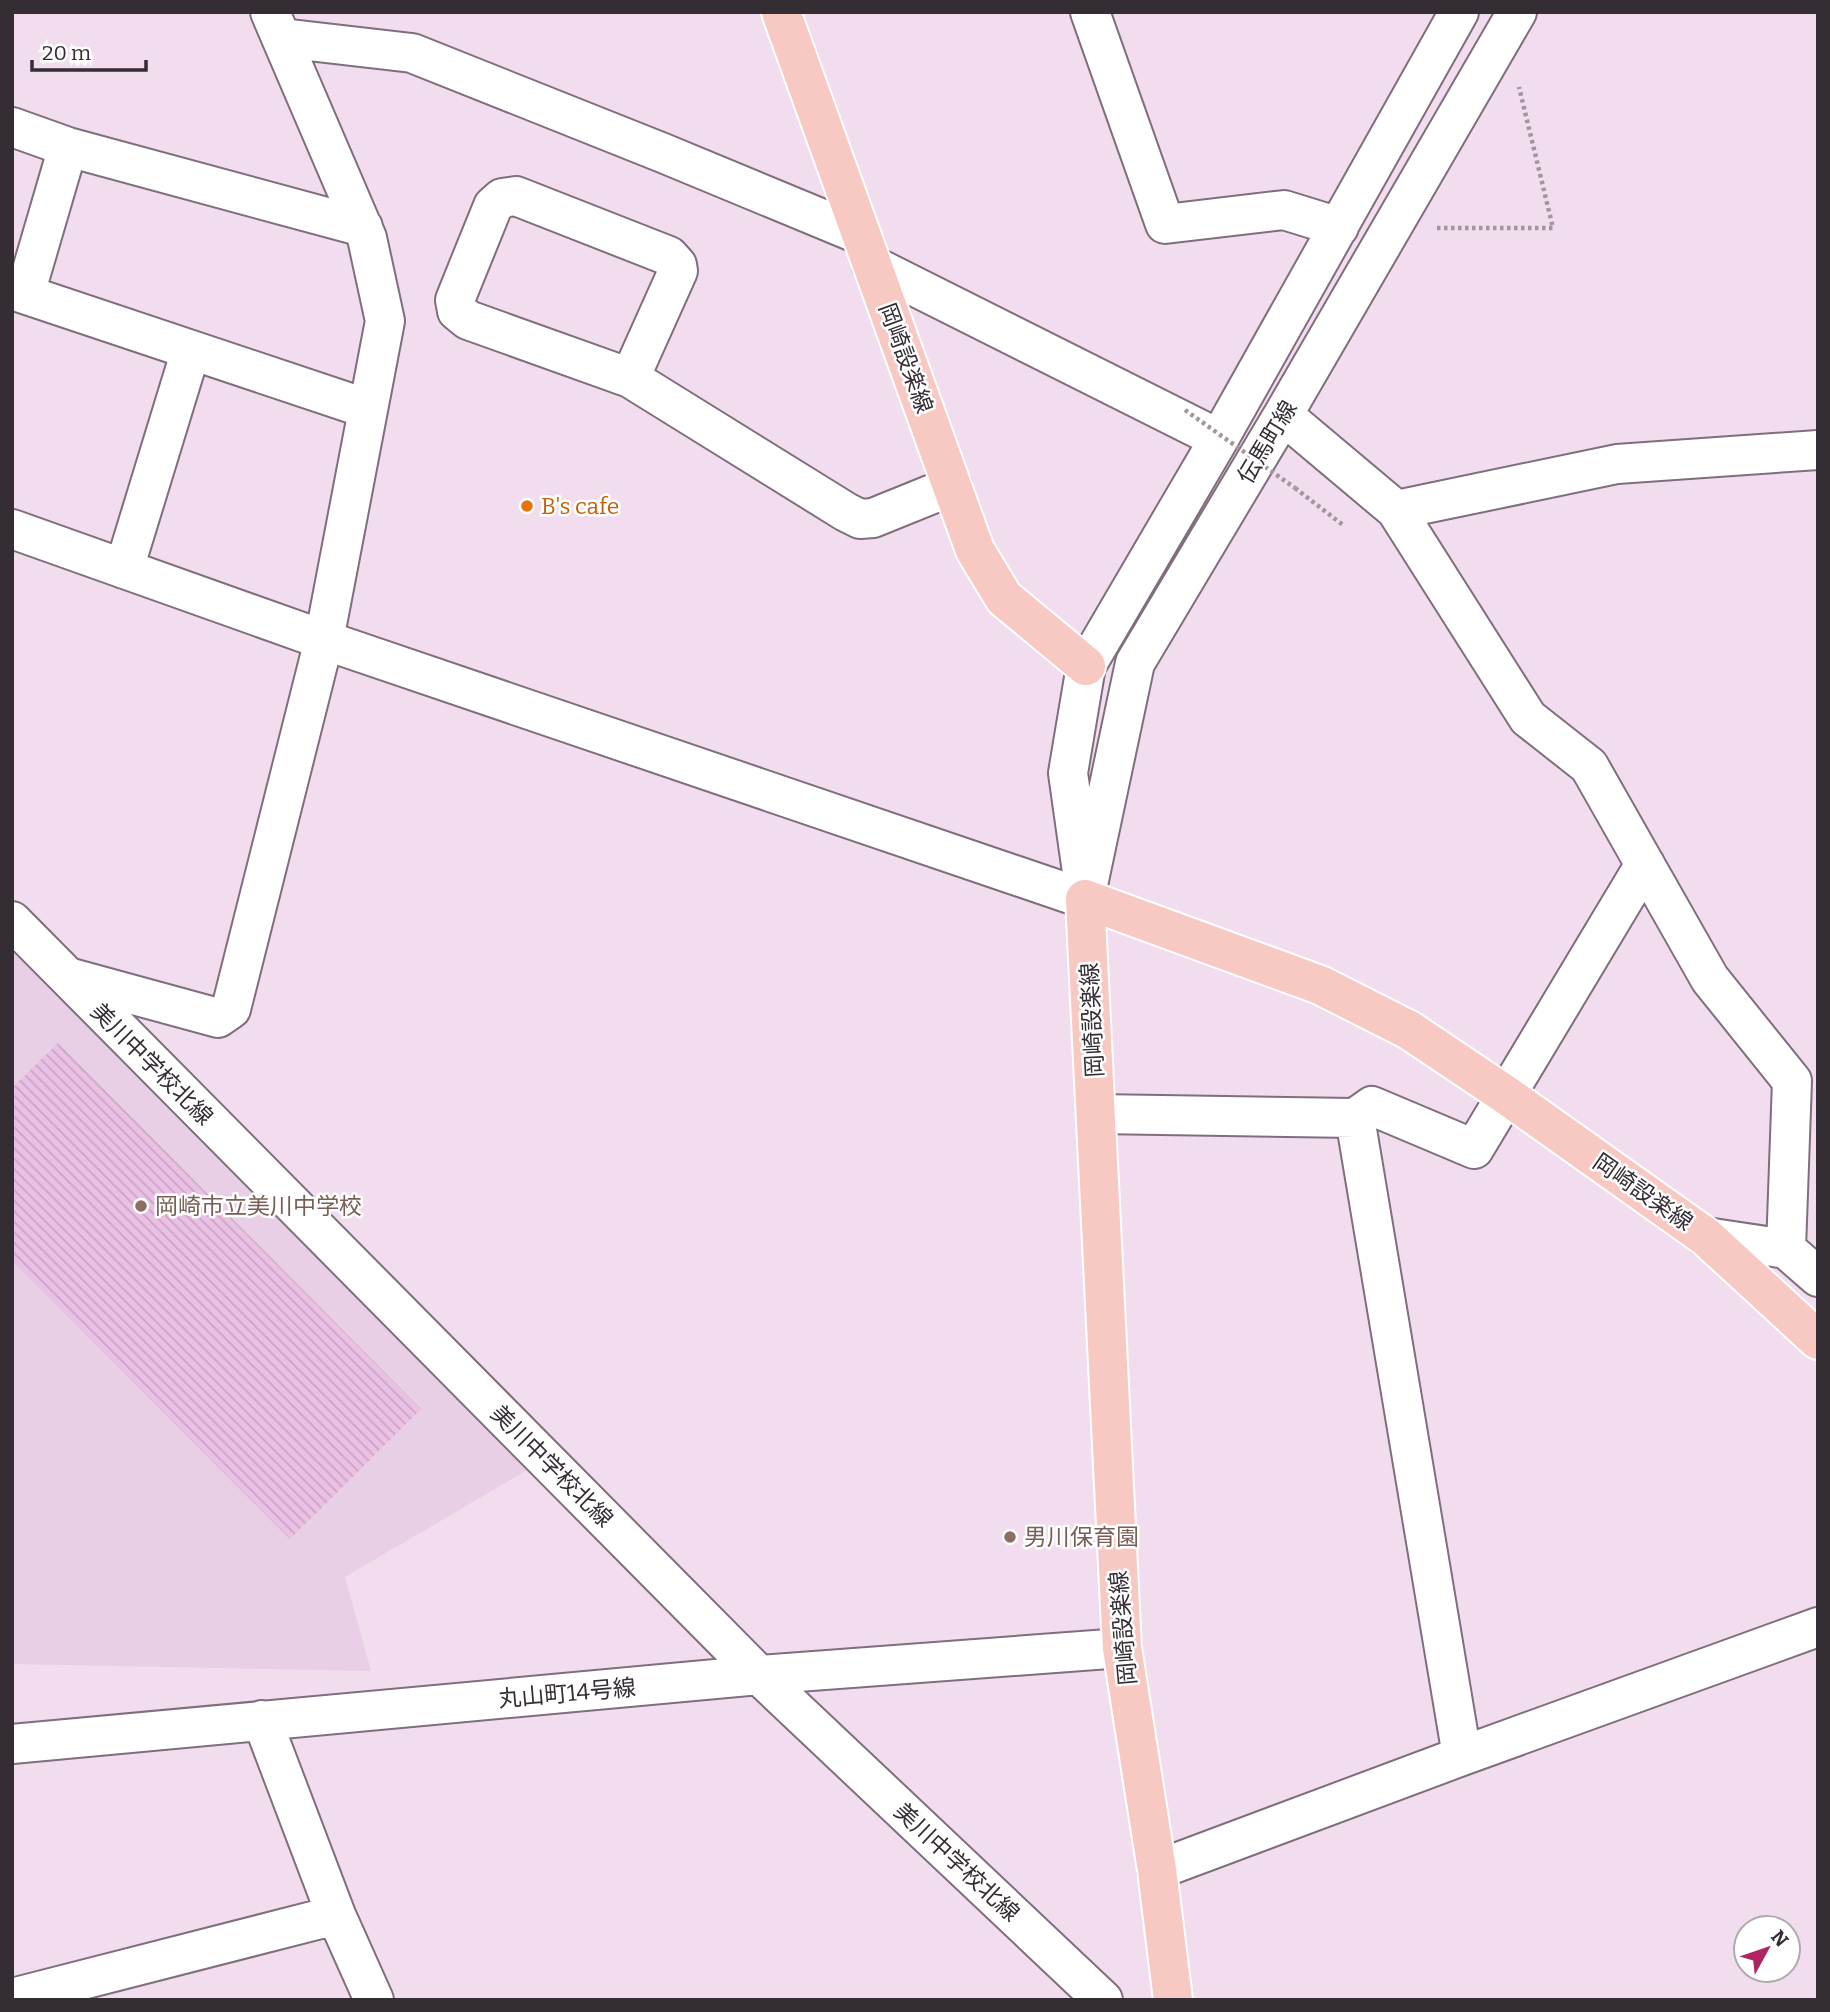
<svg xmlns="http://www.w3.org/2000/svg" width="1830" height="2012" font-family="Bitter,'Noto Sans JP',serif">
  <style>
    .built { fill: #e8cfe5 }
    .building { fill: url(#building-back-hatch) }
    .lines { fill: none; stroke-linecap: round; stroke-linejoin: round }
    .minor-casing { stroke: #7f6e7d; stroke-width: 42 }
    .major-casing { stroke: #fff; stroke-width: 42 }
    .path { stroke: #a394a0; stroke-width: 4.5; stroke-dasharray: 3.5 3.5; stroke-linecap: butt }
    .minor { stroke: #fff; stroke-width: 38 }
    .major { stroke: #f8c8c2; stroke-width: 38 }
    .path-bridge { stroke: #a394a0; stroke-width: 4.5; stroke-dasharray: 3.5 3.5; stroke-linecap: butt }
    .food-dot { fill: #e8710a; stroke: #fff; stroke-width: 2.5 }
    .education-dot { fill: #8d6e63; stroke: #fff; stroke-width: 2.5 }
    .labels { text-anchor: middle; stroke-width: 5; stroke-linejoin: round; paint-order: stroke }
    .street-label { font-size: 23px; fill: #352d34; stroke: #fff }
    .food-label { font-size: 23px; fill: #c56008; stroke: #fff; text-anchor: start }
    .education-label { font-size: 23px; fill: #785e54; stroke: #fff; text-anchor: start }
  </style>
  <defs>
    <pattern id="building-back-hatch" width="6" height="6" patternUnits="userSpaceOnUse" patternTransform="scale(1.75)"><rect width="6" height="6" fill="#eac0e5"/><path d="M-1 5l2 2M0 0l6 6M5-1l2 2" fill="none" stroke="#c9a5c5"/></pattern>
  </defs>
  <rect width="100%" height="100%" fill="#f1ddee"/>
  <path class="built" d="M12,943L529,1469L345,1577L371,1671L12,1664Z"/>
  <path class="building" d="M58,1043L421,1409L290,1539L12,1260V1088Z"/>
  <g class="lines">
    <defs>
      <path id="minor" d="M1090,12L1165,224L1284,210L1339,227
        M282,38L412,53L663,153L861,235
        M12,127L68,147L363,227
        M872,265L1219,439
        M12,290L368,409
        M25,294L68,147
        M630,378L678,271L677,265L669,256L516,196L502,198L493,206L455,300L457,311L468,320L630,378L846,512L860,519L873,518L952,486
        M1283,415L1396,510L1528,718L1589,766L1710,979L1792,1081L1786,1249
        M1396,510L1617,464L1818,450
        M12,529L324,640L1085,899
        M124,569L191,350
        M1082,872L1068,773L1086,666L1219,439L1459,12
        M1085,899L1135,663L1283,415L1517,12
        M12,921L759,1675L1103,2000
        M68,977L218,1018L231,1009L324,640L385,321L367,238L270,12
        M1097,1114L1355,1118L1372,1106L1474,1149L1645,864
        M1355,1118L1462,1756
        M1706,1237L1786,1249L1818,1277
        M262,1720L336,1915L374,2000
        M12,1744L759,1675L1122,1648
        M1157,1870L1462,1756L1818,1627
        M12,1998L336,1915"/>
      <path id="major" d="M781,12L975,550L1004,598L1086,666
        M1173,2000L1157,1870L1122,1648L1085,899L1320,985L1409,1030L1506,1095L1706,1237L1818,1340"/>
    </defs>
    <use href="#minor" class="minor-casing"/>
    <use href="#major" class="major-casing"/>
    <path class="path" d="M1437,228H1553L1519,87
      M1295,488L1343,525"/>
    <use href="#minor" class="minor"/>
    <use href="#major" class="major"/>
    <path class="path-bridge" d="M1185,410L1295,488"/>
  </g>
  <circle class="food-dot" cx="527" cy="506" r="7"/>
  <g class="education-dot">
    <circle cx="141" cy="1206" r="7"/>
    <circle cx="1010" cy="1537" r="7"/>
  </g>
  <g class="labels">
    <g class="street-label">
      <text transform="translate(906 358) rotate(70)" y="8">岡崎設楽線</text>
      <text transform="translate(1267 442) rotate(-59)" y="8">伝馬町線</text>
      <text transform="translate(1092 1020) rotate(-93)" y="8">岡崎設楽線</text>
      <text transform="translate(152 1064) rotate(45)" y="8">美川中学校北線</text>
      <text transform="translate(1643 1192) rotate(35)" y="8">岡崎設楽線</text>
      <text transform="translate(552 1466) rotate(45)" y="8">美川中学校北線</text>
      <text transform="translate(1123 1628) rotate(-95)" y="8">岡崎設楽線</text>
      <text transform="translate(567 1693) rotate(-5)" y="8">丸山町14号線</text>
      <text transform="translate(957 1862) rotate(43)" y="8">美川中学校北線</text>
    </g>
    <g class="food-label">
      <text x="541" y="514">B's cafe</text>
    </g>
    <g class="education-label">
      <text x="155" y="1214">岡崎市立美川中学校</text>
      <text x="1024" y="1545">男川保育園</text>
    </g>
  </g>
  <rect width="1830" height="2012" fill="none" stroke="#352d34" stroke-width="28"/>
  <g transform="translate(1767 1949) rotate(50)"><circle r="33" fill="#ffffff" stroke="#aeabae" stroke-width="2"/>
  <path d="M0-5L12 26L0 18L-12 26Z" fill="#b02461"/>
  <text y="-10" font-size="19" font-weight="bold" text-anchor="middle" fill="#352d34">N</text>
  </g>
  <path d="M32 60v10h114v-10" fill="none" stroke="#352d34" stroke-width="3.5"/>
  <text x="42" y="60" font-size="21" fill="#352d34" stroke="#ffffff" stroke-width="5" paint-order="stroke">20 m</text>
</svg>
